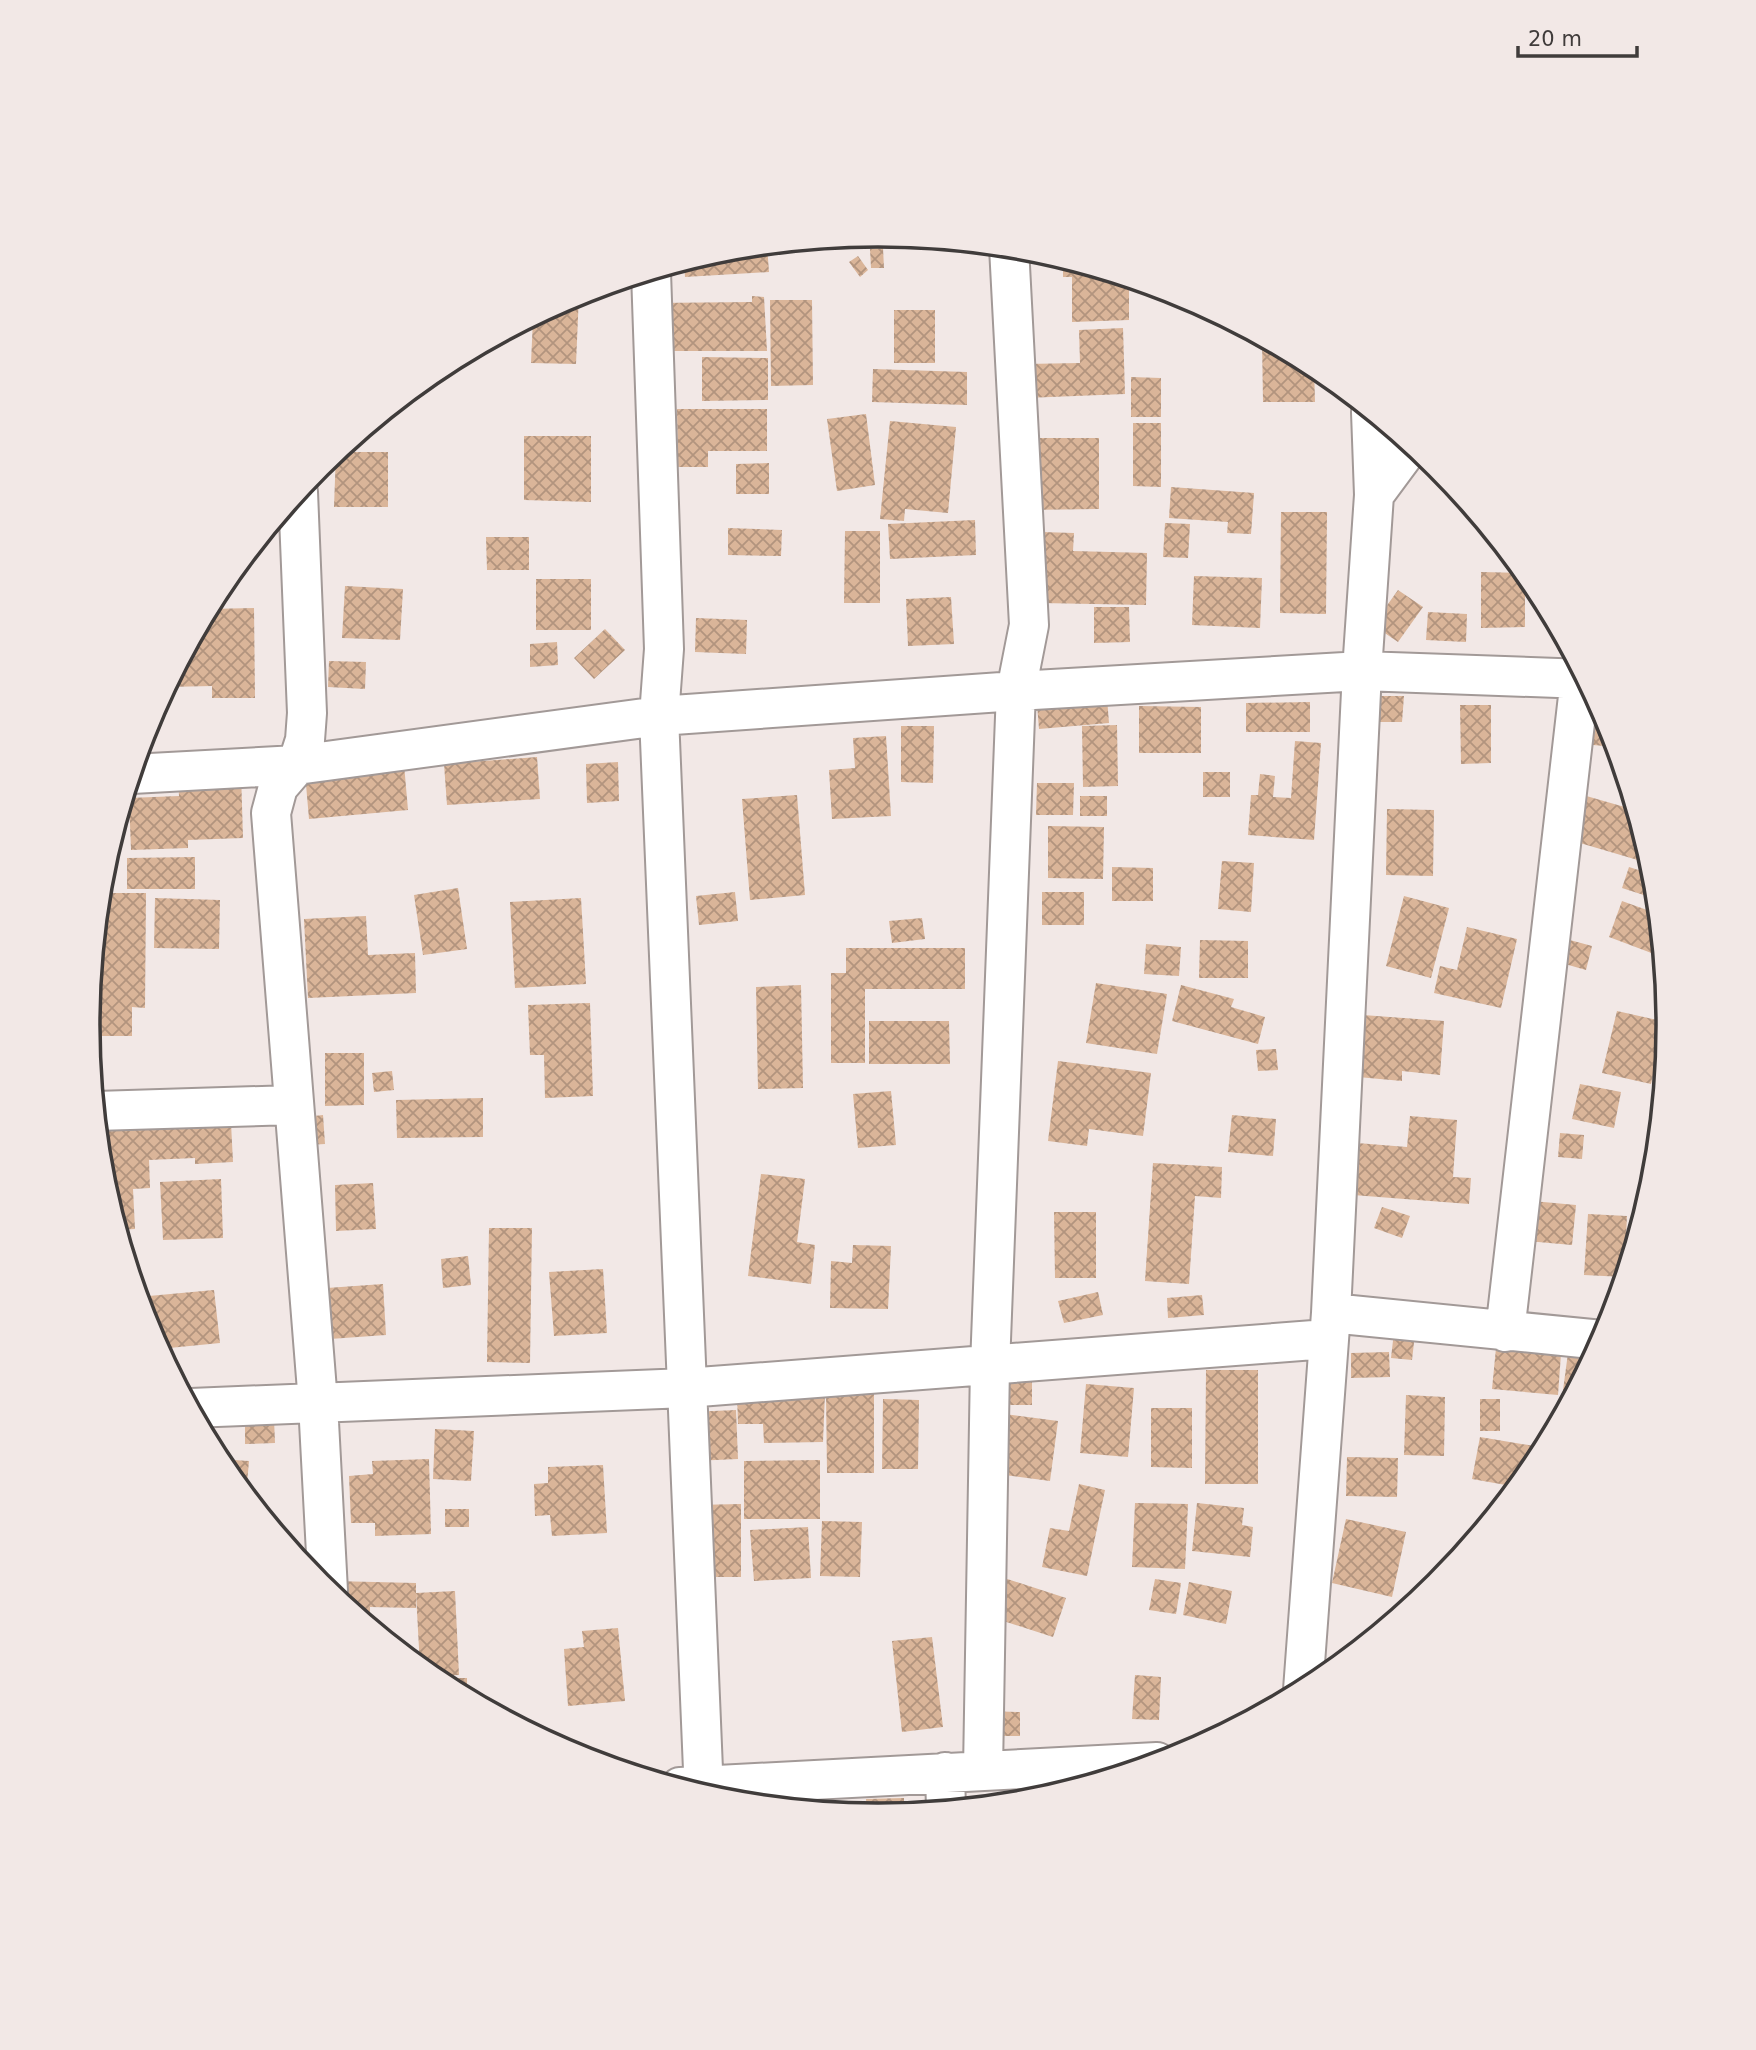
<svg xmlns="http://www.w3.org/2000/svg" width="1756" height="2050" font-family="'DejaVu Sans',sans-serif">
  <style>
    .building { fill: url(#building-cross-hatch) }
    .lines { fill: none; stroke-linecap: round; stroke-linejoin: round }
    .minor-casing { stroke: #a29997; stroke-width: 42 }
    .minor { stroke: #fff; stroke-width: 38 }
    .rim { fill: none; stroke: #403c3b; stroke-width: 3.5 }
  </style>
  <defs>
    <pattern id="building-cross-hatch" width="8" height="8" patternUnits="userSpaceOnUse" patternTransform="scale(1.75)"><rect width="8" height="8" fill="#dab599"/><path d="M0 0l8 8M0 8l8-8" fill="none" stroke="#b2947e"/></pattern>
  </defs>
  <rect width="100%" height="100%" fill="#f2e8e6"/>
  <path class="building" d="M888,235L905,237L919,238L894,249Z
    M767,245L769,272L685,277L684,262L724,250Z
    M883,248L884,268H871L870,249Z
    M858,256L868,270L860,277L849,262Z
    M1063,259L1129,279V320L1072,322V277H1063Z
    M579,294L576,364L531,363L533,318Z
    M752,296L764,297L767,351H655L654,303L752,302Z
    M770,300H812L813,385L771,386Z
    M894,310H935V363H894Z
    M1123,328L1125,394L1026,398L1025,364L1080,363L1079,330Z
    M1262,341H1268L1314,366L1315,402H1263Z
    M702,357L768,358V400L702,401Z
    M873,369L967,372V405L872,402Z
    M1131,377L1161,378V417H1131Z
    M677,409H767V451H708V467H678Z
    M866,414L875,485L837,491L827,419Z
    M890,421L956,427L948,513L905,509L904,521L880,519Z
    M1133,423H1161V487L1133,486Z
    M524,436H591V502L524,500Z
    M1028,438H1099V509L1028,510Z
    M336,452H388V507H334Z
    M769,463V494H736V464Z
    M1171,487L1254,493L1251,534L1227,533L1228,522L1169,518Z
    M1281,512H1327L1326,614L1280,613Z
    M975,520L976,555L890,559L888,524Z
    M1165,523L1190,524L1188,558L1163,557Z
    M728,528L782,530L781,556L728,555Z
    M845,531H880V603H844Z
    M1042,532L1074,533L1073,551L1147,553L1146,605L1041,603Z
    M486,537H529V570H487Z
    M1481,572L1525,573V627L1481,628Z
    M1194,576L1262,578L1260,628L1192,625Z
    M536,579H591V630H536Z
    M345,586L403,589L400,640L342,638Z
    M1398,590L1423,607L1398,642L1373,625Z
    M951,597L954,644L908,646L906,599Z
    M1094,607H1129L1130,642L1094,643Z
    M254,608L255,698H212V686L167,687L208,609Z
    M1428,612L1467,614L1466,642L1426,640Z
    M696,618L747,620L746,654L695,652Z
    M605,629L625,650L594,679L574,658Z
    M557,642L558,665L530,667V644Z
    M329,661L366,662L365,689L328,687Z
    M1376,696H1404L1402,722H1376Z
    M1107,698L1109,723L1039,729L1037,704Z
    M1310,702V732H1246V703Z
    M1561,704L1600,707L1616,747L1558,742Z
    M1460,705H1491V763L1461,764Z
    M1139,706L1201,707V753H1139Z
    M1117,725L1118,786L1083,787L1082,726Z
    M901,726H934L933,783L901,782Z
    M886,736L891,816L832,819L829,770L855,768L853,738Z
    M1295,741L1321,743L1314,840L1248,835L1251,795H1258L1260,774L1275,776L1273,797L1291,798Z
    M537,757L540,799L447,805L444,764Z
    M618,762L619,801L587,803L586,764Z
    M404,764L408,810L309,819L305,773Z
    M241,772L243,838L188,840V848L131,850L129,798L179,796L178,774Z
    M1203,772H1230V797H1203Z
    M1037,783H1074L1073,815H1036Z
    M1576,793L1635,810L1645,845L1641,861L1563,838Z
    M126,795L125,827H116Z
    M797,795L805,895L750,900L742,799Z
    M1080,796H1107V816H1080Z
    M1387,809L1434,810L1433,876L1386,875Z
    M1048,826L1104,827L1103,879L1048,878Z
    M195,857V889H127V858Z
    M1222,861L1254,863L1251,912L1218,909Z
    M1112,867L1153,868V901H1112Z
    M1629,867L1654,875L1656,899L1622,888Z
    M458,888L467,949L423,955L414,895Z
    M735,892L738,921L699,925L696,896Z
    M1042,892H1084V925H1042Z
    M101,893H146L145,1008L132,1007V1036H101V1003H90Z
    M1404,896L1449,908L1431,978L1386,966Z
    M155,898L220,900L219,949L154,948Z
    M581,898L586,984L515,988L510,902Z
    M1622,901L1658,914L1662,957L1609,937Z
    M366,916L368,955L415,953L416,993L308,998L304,919Z
    M922,918L925,939L892,943L889,921Z
    M1467,927L1517,939L1501,1008L1434,993L1440,966L1457,970Z
    M1544,933L1592,946L1586,970L1537,956Z
    M1200,940L1248,941V978H1199Z
    M1146,944L1181,947L1179,976L1144,974Z
    M846,948H965V989H865V1063H831V973H846Z
    M1096,983L1167,994L1157,1054L1086,1043Z
    M801,985L803,1088L758,1089L756,987Z
    M1181,985L1234,999L1231,1007L1265,1017L1258,1044L1172,1021Z
    M590,1003L593,1096L545,1098L544,1055H530L528,1005Z
    M1617,1011L1666,1022L1651,1084L1602,1073Z
    M1363,1015L1444,1021L1440,1075L1402,1071V1081L1358,1077Z
    M869,1021H949L950,1064H869Z
    M1276,1049L1278,1070L1258,1071L1256,1050Z
    M325,1053H364V1105L325,1106Z
    M1058,1061L1151,1073L1143,1136L1089,1129L1087,1146L1048,1141Z
    M392,1071L394,1090L374,1092L372,1073Z
    M1580,1084L1621,1092L1614,1128L1572,1119Z
    M891,1091L896,1145L858,1148L853,1094Z
    M483,1098V1137L397,1138L396,1100Z
    M323,1115L325,1144L307,1145L305,1117Z
    M1232,1115L1276,1119L1273,1156L1228,1152Z
    M1410,1116L1457,1120L1453,1177L1471,1178L1469,1204L1353,1195L1357,1143L1407,1147Z
    M105,1119L231,1123L233,1162L195,1164V1158L149,1160L150,1188L133,1189L135,1229L118,1230L107,1193Z
    M1560,1133L1584,1135L1582,1159L1558,1157Z
    M1153,1163L1222,1167L1221,1198L1195,1196L1189,1284L1145,1281Z
    M761,1174L805,1179L797,1242L815,1245L811,1284L748,1276Z
    M221,1179L223,1238L163,1240L160,1182Z
    M373,1183L376,1229L336,1231L335,1185Z
    M1521,1200L1576,1205L1572,1245L1517,1240Z
    M1382,1207L1410,1216L1402,1238L1374,1228Z
    M1054,1212H1096V1278H1055Z
    M1588,1214L1627,1216L1624,1277L1584,1275Z
    M489,1228H532L530,1363L487,1362Z
    M853,1245L891,1246L888,1309L830,1308L831,1261L852,1263Z
    M468,1256L471,1285L443,1288L441,1259Z
    M603,1269L607,1333L554,1336L549,1272Z
    M383,1284L386,1335L330,1339L327,1288Z
    M214,1290L220,1343L159,1349L148,1327L138,1297Z
    M1098,1292L1103,1315L1064,1323L1058,1301Z
    M1202,1295L1204,1315L1168,1318L1167,1298Z
    M1394,1332L1415,1334L1412,1360L1391,1358Z
    M1496,1348L1561,1354L1558,1395L1492,1389Z
    M1389,1352L1390,1377L1351,1378V1353Z
    M1568,1353L1593,1356L1559,1420Z
    M1206,1370H1258V1484H1205Z
    M997,1379H1032V1405H997Z
    M1086,1384L1134,1388L1128,1457L1080,1453Z
    M825,1393L823,1442L764,1443L763,1424H738L737,1395Z
    M826,1393H874V1473H827Z
    M1406,1395L1445,1397L1444,1456L1404,1455Z
    M883,1399L919,1400L918,1469H882Z
    M1480,1399H1500V1431H1480Z
    M1151,1408H1192V1468L1151,1467Z
    M736,1410L738,1459L693,1461L691,1412Z
    M997,1413L1058,1421L1050,1481L997,1474Z
    M245,1419H274L275,1443L245,1444Z
    M435,1429L474,1431L471,1481L433,1479Z
    M1480,1437L1540,1447L1535,1465L1517,1487L1472,1479Z
    M1347,1457L1398,1458L1397,1497L1346,1496Z
    M218,1459L249,1461L246,1495L221,1464Z
    M429,1459L431,1534L375,1536V1523H351L349,1476L373,1474L372,1461Z
    M820,1460V1519H744V1461Z
    M603,1465L607,1533L552,1536L550,1515L535,1516L534,1484L548,1483V1467Z
    M1079,1484L1105,1490L1087,1576L1042,1567L1050,1528L1069,1531Z
    M1135,1503L1188,1504L1185,1569L1132,1567Z
    M1197,1503L1244,1508L1242,1525L1253,1527L1250,1557L1192,1551Z
    M741,1504V1577H694V1505Z
    M445,1509H469V1527H445Z
    M1346,1519L1406,1532L1392,1597L1332,1583Z
    M822,1521L862,1522L860,1577L820,1576Z
    M808,1527L811,1578L754,1581L750,1530Z
    M1001,1577L1066,1598L1053,1637L988,1616Z
    M1155,1579L1181,1583L1176,1614L1149,1610Z
    M333,1581L416,1583V1608L370,1607V1626L333,1595Z
    M1189,1582L1232,1591L1226,1624L1183,1615Z
    M455,1591L459,1675L432,1676L420,1667L416,1593Z
    M618,1628L625,1701L568,1706L564,1649L584,1647L582,1631Z
    M932,1637L943,1727L902,1732L892,1641Z
    M1135,1675L1161,1677L1159,1720L1132,1719Z
    M443,1678H467V1697L443,1684Z
    M984,1711L1020,1712V1736H983Z
    M1051,1795L1032,1800L954,1808V1797Z
    M904,1798V1813L867,1814L866,1799Z"/>
  <g class="lines">
    <defs>
      <path id="minor" d="M651,272L664,649L659,716L704,1794
        M298,492L307,713L305,740L297,765L278,787L271,813L318,1403L328,1591
        M1374,495L1411,445
        M132,774L297,765L659,716L1016,691L1362,671L1585,679
        M96,1111L293,1105
        M1331,1313L1602,1340
        M1505,1332L1580,679
        M191,1408L686,1388L1327,1339
        M1303,1690L1331,1313L1362,671L1374,495L1371,412
        M983,1770L990,1366L1016,691L1029,625L1009,247
        M945,1772L946,1809
        M680,1787L1157,1762"/>
    </defs>
    <use href="#minor" class="minor-casing"/>
    <use href="#minor" class="minor"/>
  </g>
  <path d="M0 0H1756V2050H0ZM100 1025a778 778 0 1 1 1556 0a778 778 0 1 1-1556 0Z" fill="#f2e8e6" fill-rule="evenodd"/>
  <path class="rim" d="M100 1025a778 778 0 1 1 1556 0a778 778 0 1 1-1556 0Z"/>
  <path d="M1518 46v10h119v-10" fill="none" stroke="#403c3b" stroke-width="3.5"/>
  <text x="1528" y="46" font-size="21" fill="#403c3b" stroke="#f2e8e6" stroke-width="5" paint-order="stroke">20 m</text>
</svg>
